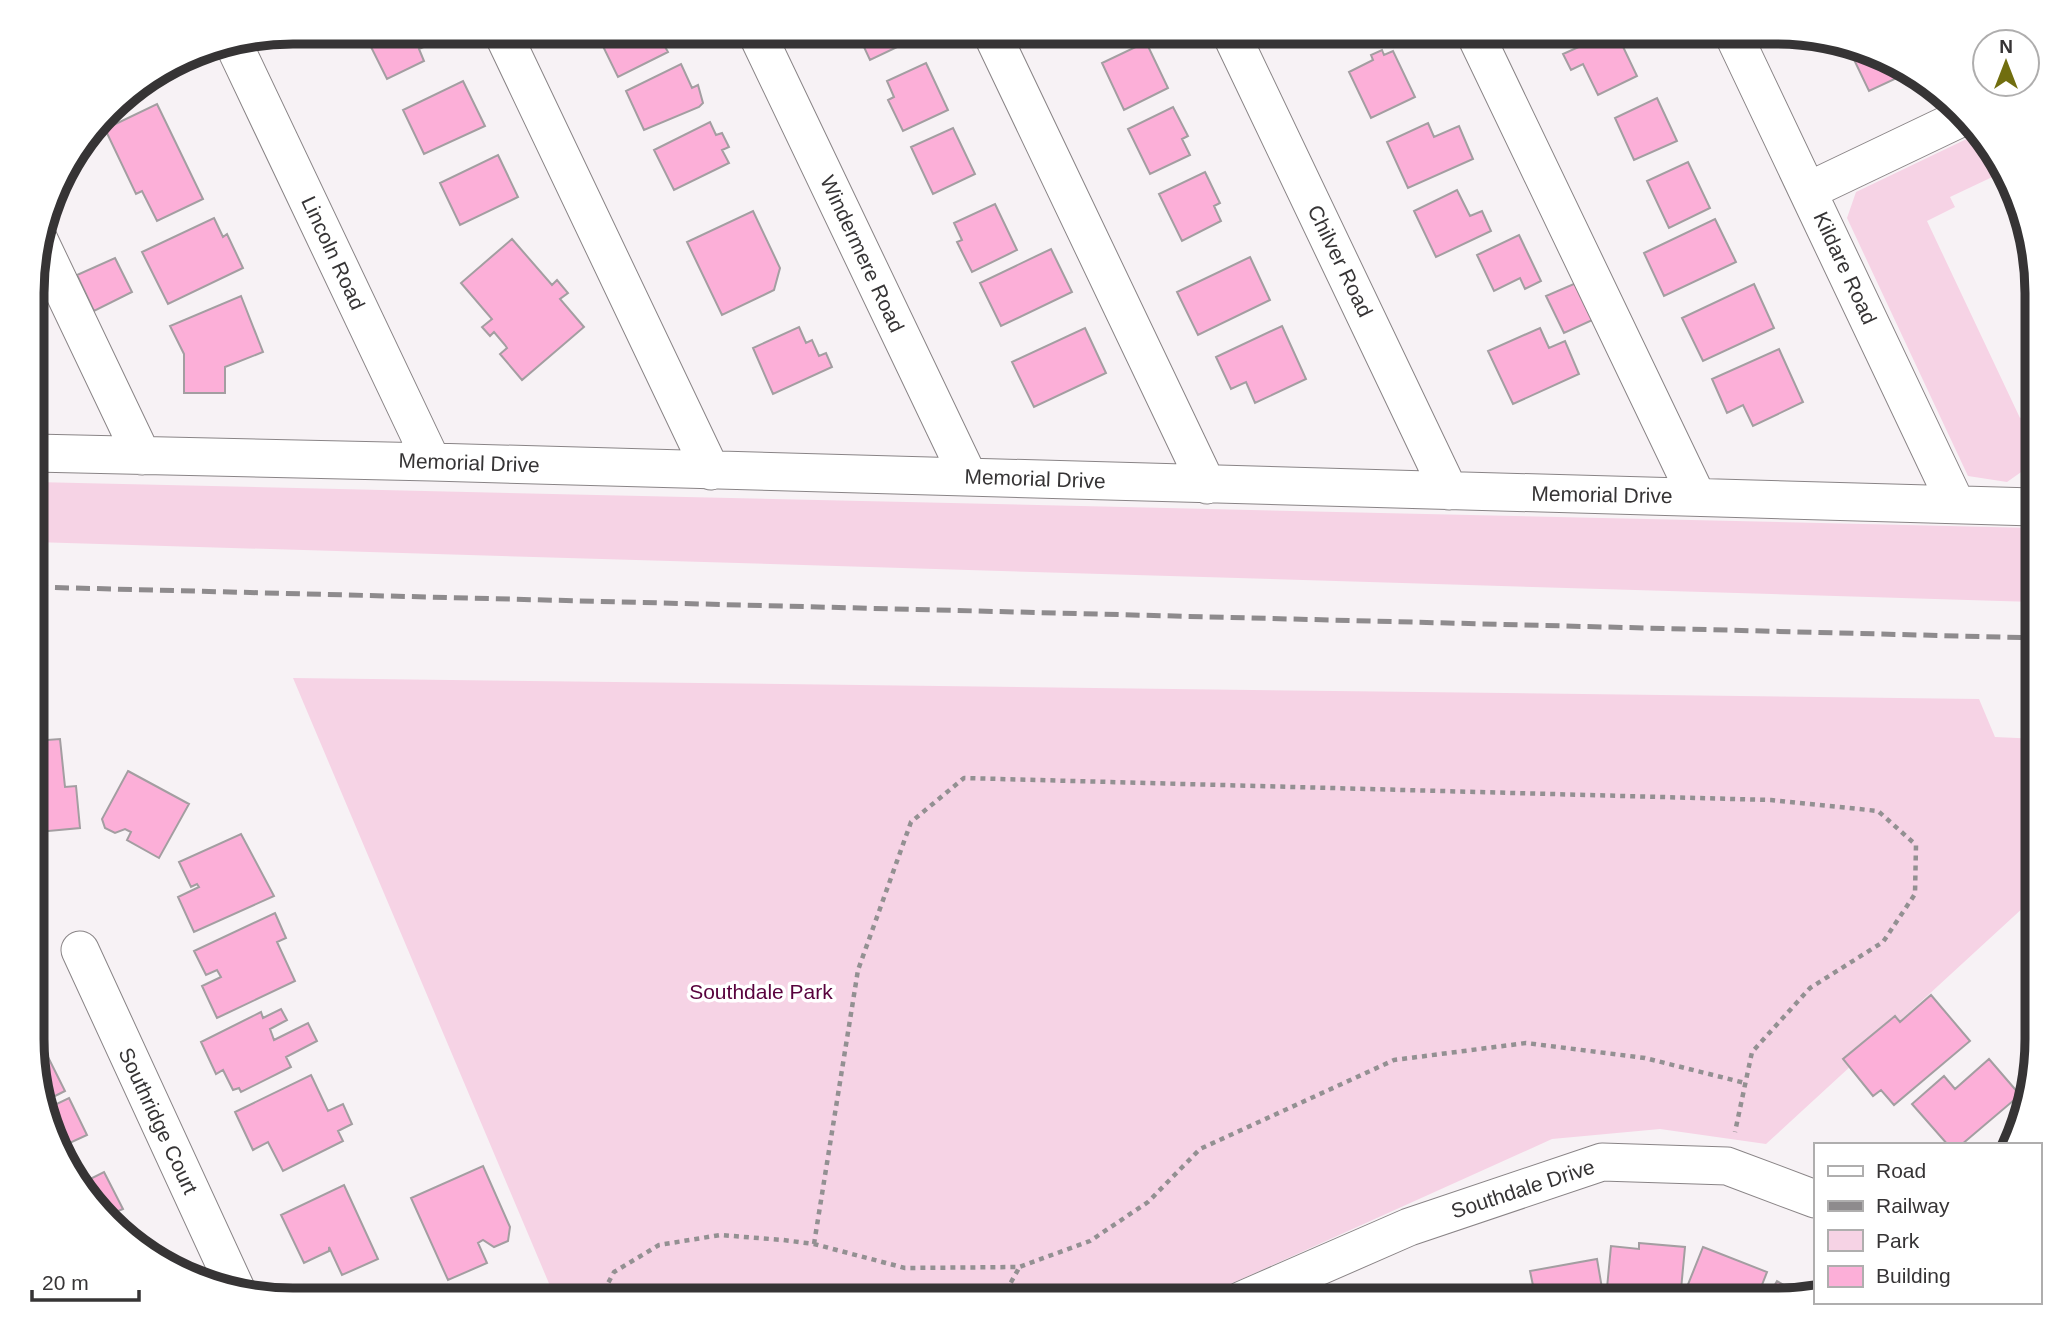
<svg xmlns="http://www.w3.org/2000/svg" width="2069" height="1332" font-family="Arial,sans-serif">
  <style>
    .green { fill: #f6d3e5 }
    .building { fill: #fcafd8; stroke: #a39ea1; stroke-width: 2 }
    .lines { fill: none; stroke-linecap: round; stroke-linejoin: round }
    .minor-casing { stroke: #898486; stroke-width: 39 }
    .path { stroke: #939092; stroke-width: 4.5; stroke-dasharray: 5 5; stroke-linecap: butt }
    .minor { stroke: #fff; stroke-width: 37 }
    .rail { stroke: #8e8b8d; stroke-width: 5; stroke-dasharray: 14 7; stroke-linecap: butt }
    .labels { text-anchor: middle; stroke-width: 7; stroke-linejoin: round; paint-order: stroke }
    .street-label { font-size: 21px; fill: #363435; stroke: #fff }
    .park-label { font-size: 21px; fill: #58023d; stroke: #fff }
    .rim { fill: none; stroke: #363435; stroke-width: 9 }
  </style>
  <rect width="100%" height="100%" fill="#f7f2f5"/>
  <path class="green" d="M1977,134L2003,162L2005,171L1950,197L1955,207L1927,221L2020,418L2037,410V461L2007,482L1968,476L1847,218L1856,192Z
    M34,482L2037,528V602L34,542Z
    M293,678L1979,699L1995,737L2037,739V895L1766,1144L1660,1129L1552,1139L1195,1300H556Z"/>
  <path class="building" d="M371,32H457L419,49L424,61L387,79L365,35Z
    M596,32H664L669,43L664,45L668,52L618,77Z
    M857,32H910L914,39L870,60Z
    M1082,32H1112L1114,36L1097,44L1094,38L1087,42Z
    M1612,32H1616L1637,76L1598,95L1583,64L1571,70L1563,54Z
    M1146,42L1168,88L1124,110L1102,63Z
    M1849,43L1860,45L1912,71L1869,91L1847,45Z
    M1382,50L1384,55L1393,51L1415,97L1371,118L1349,72L1373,60L1371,55Z
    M926,63L948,110L903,131L888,100L894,97L887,81Z
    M681,64L692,88L698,85L703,103L699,107L644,130L626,91Z
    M463,81L485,126L424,154L403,110Z
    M1657,98L1677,141L1634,160L1615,118Z
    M157,104L203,199L157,221L142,191L136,194L105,129Z
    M1173,107L1188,136L1182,139L1190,155L1150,174L1128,129Z
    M710,122L716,135L722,133L729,147L722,150L729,163L674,190L654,150Z
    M1428,123L1434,137L1459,126L1473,159L1408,188L1387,142Z
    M953,128L975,174L933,194L911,147Z
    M498,155L518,197L460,225L440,183Z
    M1688,162L1710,208L1669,228L1647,181Z
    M1205,172L1220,203L1214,206L1221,221L1182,241L1159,194Z
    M1457,190L1470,216L1482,211L1491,231L1436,257L1414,211Z
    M995,204L1017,250L972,272L957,242L962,240L954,223Z
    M753,211L780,268L774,290L722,315L687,242Z
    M214,218L223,237L227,234L243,268L168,304L142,252Z
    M1715,219L1736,262L1664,296L1644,253Z
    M2023,230L2037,276V281L2015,234Z
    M1519,235L1541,281L1525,289L1520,278L1494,291L1477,255Z
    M512,239L552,285L557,280L568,293L560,299L584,327L522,380L500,354L507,348L505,345L494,332L490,336L482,327L492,319L461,283Z
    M1051,249L1072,292L1001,326L980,283Z
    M1250,257L1270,300L1198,335L1177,292Z
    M115,258L132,292L94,311L77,275Z
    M1583,280L1599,317L1564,333L1546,296Z
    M1754,284L1774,328L1703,361L1682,318Z
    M241,296L263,352L225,367V393H184V354L170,326Z
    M1282,326L1306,379L1255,403L1246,382L1231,389L1216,357Z
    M799,327L806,343L812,340L819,356L826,353L832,367L773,394L753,348Z
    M1085,328L1106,373L1034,407L1012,362Z
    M1540,328L1549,348L1565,341L1579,374L1513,404L1488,351Z
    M1779,349L1803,402L1753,426L1743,405L1727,413L1712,379Z
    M60,739L65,787L76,786L80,828L38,832L34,797V741Z
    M128,771L189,804L159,858L127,840L131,832L125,829L115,833L105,828L102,819Z
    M241,834L274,896L194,932L178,897L199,887L197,884L191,887L179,862Z
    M275,913L286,938L277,942L295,981L217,1018L202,986L221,977L217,970L206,975L194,951Z
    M1931,995L1970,1041L1894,1105L1881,1090L1873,1096L1843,1059L1895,1016L1900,1022Z
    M281,1009L287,1020L270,1029L274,1040L308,1023L317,1041L286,1057L291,1067L241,1092L239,1088L233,1090L223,1070L216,1074L201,1042L261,1012L263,1018Z
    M48,1057L65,1091L43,1102L34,1073V1064Z
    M1989,1059L2020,1095L1961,1145H1948L1912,1104L1944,1076L1955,1089Z
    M311,1075L328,1111L343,1104L352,1124L338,1131L343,1141L283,1171L268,1142L253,1150L235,1112Z
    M69,1098L87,1135L65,1145L74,1154L82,1172L73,1177L67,1170L46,1109Z
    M483,1166L510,1227L508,1241L494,1247L483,1240L478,1243L487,1263L448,1280L411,1198Z
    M104,1172L123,1209L109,1215L80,1184Z
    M344,1185L378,1259L342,1275L329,1247V1251L304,1263L281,1215Z
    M1639,1243L1685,1247L1680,1300H1634V1291L1607,1288L1611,1246L1639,1249Z
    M1703,1247L1767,1272L1756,1300H1702L1705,1294L1687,1287Z
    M1597,1259L1604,1300H1536L1530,1271Z
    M1777,1281L1803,1296V1297L1793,1300H1766Z"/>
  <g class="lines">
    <defs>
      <path id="minor" d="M502,32L711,471
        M756,32L968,476
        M991,32L1207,485
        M1230,32L1449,491
        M1474,32L1697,497
        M1732,32L1956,504
        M233,43L432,462
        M1808,191L1961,118
        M39,240L142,456
        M34,453L432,462L2037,507
        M80,950L237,1291
        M1242,1300L1409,1227L1602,1162L1727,1166L1815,1199"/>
    </defs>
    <use href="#minor" class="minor-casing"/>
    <path class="path" d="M814,1244L858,970L911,822L964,778L1771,800L1878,811L1916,845L1915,894L1883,942L1810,988L1752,1052L1735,1132
      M599,1300L614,1272L659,1245L720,1235L783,1240L814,1244L905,1268L1019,1267L1090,1241L1148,1202L1200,1149L1394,1060L1526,1043L1645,1058L1745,1083
      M1001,1300L1019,1268"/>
    <use href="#minor" class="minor"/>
    <path class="rail" d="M34,587L2037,638"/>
  </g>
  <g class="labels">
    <g class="street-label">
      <text transform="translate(333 253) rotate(65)" y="7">Lincoln Road</text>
      <text transform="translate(862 254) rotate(65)" y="7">Windermere Road</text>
      <text transform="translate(1340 261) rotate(64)" y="7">Chilver Road</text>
      <text transform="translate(1845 268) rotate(65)" y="7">Kildare Road</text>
      <text transform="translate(469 463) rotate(2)" y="7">Memorial Drive</text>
      <text transform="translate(1035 479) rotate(2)" y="7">Memorial Drive</text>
      <text transform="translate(1602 495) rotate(1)" y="7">Memorial Drive</text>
      <text transform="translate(158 1121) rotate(65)" y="7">Southridge Court</text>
      <text transform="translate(1523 1189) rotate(-18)" y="7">Southdale Drive</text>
    </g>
    <g class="park-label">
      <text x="761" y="999">Southdale Park</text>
    </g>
  </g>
  <path d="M0 0H2069V1332H0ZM293 44H1776A249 249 0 0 1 2025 293V1039A249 249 0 0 1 1776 1288H293A249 249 0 0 1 44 1039V293A249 249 0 0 1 293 44Z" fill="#fff" fill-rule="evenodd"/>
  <path class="rim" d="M293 44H1776A249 249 0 0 1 2025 293V1039A249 249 0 0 1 1776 1288H293A249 249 0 0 1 44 1039V293A249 249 0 0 1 293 44Z"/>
  <rect x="1814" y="1143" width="228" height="161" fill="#ffffff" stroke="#afaeae" stroke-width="2"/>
  <rect x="1828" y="1166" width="35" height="10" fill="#ffffff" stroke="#afaeae" stroke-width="2"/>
  <text x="1876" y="1178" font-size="21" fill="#363435">Road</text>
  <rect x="1828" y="1201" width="35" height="10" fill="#8e8b8d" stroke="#afaeae" stroke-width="2"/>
  <text x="1876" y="1213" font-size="21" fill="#363435">Railway</text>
  <rect x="1828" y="1230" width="35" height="21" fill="#f6d3e5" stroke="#afaeae" stroke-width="2"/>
  <text x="1876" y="1248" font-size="21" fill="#363435">Park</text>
  <rect x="1828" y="1266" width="35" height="21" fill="#fcafd8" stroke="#afaeae" stroke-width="2"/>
  <text x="1876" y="1283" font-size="21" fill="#363435">Building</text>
  <g transform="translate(2006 63)"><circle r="33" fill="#ffffff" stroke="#afaeae" stroke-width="2"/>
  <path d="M0-5L12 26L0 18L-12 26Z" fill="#716e0f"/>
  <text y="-10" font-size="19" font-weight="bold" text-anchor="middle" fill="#363435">N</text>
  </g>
  <path d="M32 1290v10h107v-10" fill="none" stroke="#363435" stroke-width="3.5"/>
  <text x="42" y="1290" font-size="21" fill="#363435" stroke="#ffffff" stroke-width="5" paint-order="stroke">20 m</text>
</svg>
